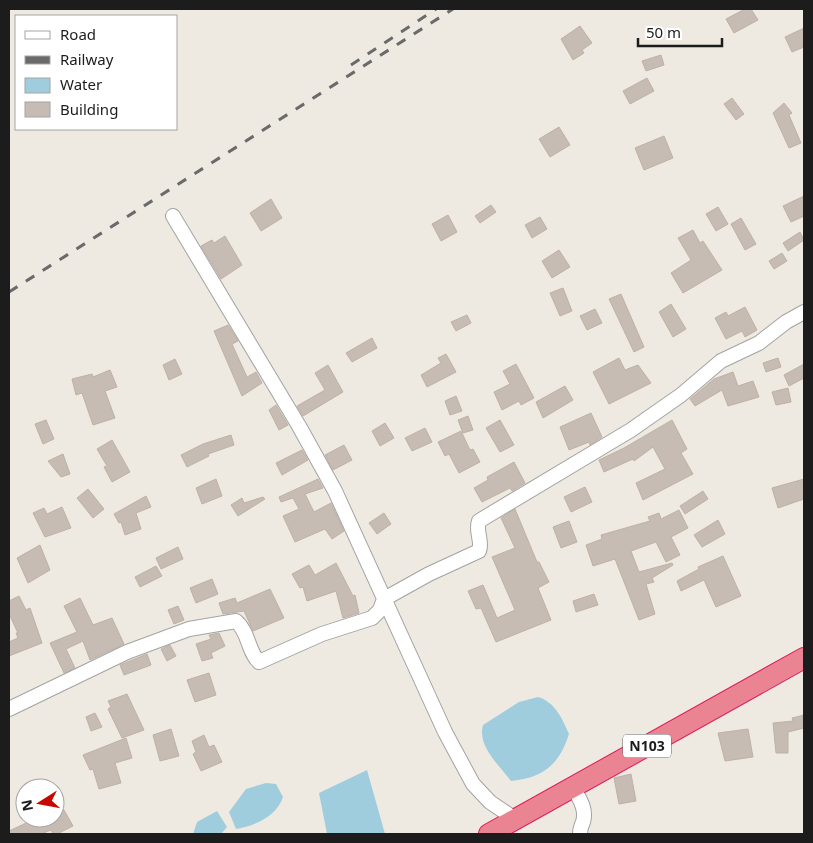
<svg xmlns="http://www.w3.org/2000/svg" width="813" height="843" font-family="'Noto Sans',sans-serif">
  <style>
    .water { fill: #9fcdde }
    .building { fill: #c6bcb4; stroke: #c0b1a3 }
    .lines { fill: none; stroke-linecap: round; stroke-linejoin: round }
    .minor-casing { stroke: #a3a3a3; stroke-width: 16 }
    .highway-casing { stroke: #de1b57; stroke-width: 22 }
    .minor { stroke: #fff; stroke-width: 14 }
    .highway { stroke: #ea8493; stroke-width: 20 }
    .rail { stroke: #6a6a6a; stroke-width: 3; stroke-dasharray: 10 10; stroke-linecap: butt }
    .labels { text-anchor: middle; stroke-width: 4.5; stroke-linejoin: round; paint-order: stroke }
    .shield { fill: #fff; stroke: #606060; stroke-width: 1 }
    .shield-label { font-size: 14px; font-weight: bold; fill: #1c1c1c }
  </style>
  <rect width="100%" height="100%" fill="#eeeae1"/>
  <path class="water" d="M538,697C555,702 562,718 569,734C559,765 543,778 511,781C499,765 477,746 483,725L519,702Z
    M367,770L385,834H327L319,793Z
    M266,783L276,784L283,797C277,816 255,826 236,829L229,812L246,789Z
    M217,811L227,827L221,834H193L197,822Z"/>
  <path class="building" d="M745,9H751L758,20L734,33L726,19Z
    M580,26L592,43L582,50L584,53L573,60L561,39Z
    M804,28V47L792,52L785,37Z
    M661,55L664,65L646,71L642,61Z
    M647,78L654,91L630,104L623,91Z
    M732,98L744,114L736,120L724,104Z
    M784,103L792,113L789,115L801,143L789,148L773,113Z
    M559,127L570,145L550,157L539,139Z
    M664,136L673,158L644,170L635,148Z
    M804,196V216L791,222L783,206Z
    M271,199L282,218L261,231L250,213Z
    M491,205L496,212L480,223L475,216Z
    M718,207L728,224L716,231L706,214Z
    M448,215L457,232L441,241L432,224Z
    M540,217L547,229L532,238L525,225Z
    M741,218L756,244L745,250L731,224Z
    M693,230L700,243L703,241L722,270L683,293L671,273L691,260L678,238Z
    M800,232L804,240L788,251L783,243Z
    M225,236L242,265L221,279L201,246L212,240L214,243Z
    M559,250L570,267L552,278L542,261Z
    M782,253L787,261L774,269L769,261Z
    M563,288L572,311L560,316L550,293Z
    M621,294L644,347L634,352L609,299Z
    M671,304L686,329L673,337L659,312Z
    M745,307L757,330L745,337L742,331L726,339L715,318L726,312L728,316Z
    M595,309L602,323L587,330L580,316Z
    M467,315L471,323L456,331L451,322Z
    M228,325L238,341L232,344L247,377L256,372L262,383L242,396L214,331Z
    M372,338L377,348L352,362L346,353Z
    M446,354L456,372L427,387L421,375L441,363L438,358Z
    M619,358L625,370L638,365L651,383L609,404L593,372Z
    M778,358L781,367L766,372L763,363Z
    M175,359L182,374L169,380L163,365Z
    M516,364L534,398L521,405L519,401L502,410L494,392L510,384L503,371Z
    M804,364V378L789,386L784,375Z
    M328,365L343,392L303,416L297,406L325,390L315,373Z
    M110,370L117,387L105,391L115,418L93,425L82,393L76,395L72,379L92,374L93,377Z
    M733,372L738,386L753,381L759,397L728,406L722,390L695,406L690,399L714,379Z
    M565,386L573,400L543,418L536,402Z
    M788,388L791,402L776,405L772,392Z
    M456,396L462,411L450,415L445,401Z
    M276,405L288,425L279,430L269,410Z
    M591,413L602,437L590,445L589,442L569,450L560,427Z
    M468,416L473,430L463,433L458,420Z
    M46,420L54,439L43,444L35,424Z
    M500,420L514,445L500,452L486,428Z
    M672,420L687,449L681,453L693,474L643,500L636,483L665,469L653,447L634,461L633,459L604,472L599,460L624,448Z
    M385,423L394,438L380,446L372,431Z
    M425,428L432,442L412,451L405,438Z
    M461,431L470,450L473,449L480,462L459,473L449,454L445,456L438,442Z
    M231,435L234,445L208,454L209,456L187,467L181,455L203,444Z
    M112,440L130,472L112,482L104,467L107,466L97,449Z
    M344,445L352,460L333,470L325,455Z
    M302,450L308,460L282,475L276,463Z
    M63,454L70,474L61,477L48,461Z
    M514,462L525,483L512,491L510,488L482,502L474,488L488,480L487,477Z
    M216,479L222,496L202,504L196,488Z
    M318,479L323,488L305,494L314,512L331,503L344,531L332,539L325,529L295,542L283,516L299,509L293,498L281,502L279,497Z
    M804,479V499L778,508L772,488Z
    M585,487L592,502L571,512L564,497Z
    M88,489L104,509L93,518L77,498Z
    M703,491L708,499L685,514L680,506Z
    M146,496L151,507L136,513L141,529L125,535L121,522L119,523L114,514Z
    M263,497L265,499L238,516L231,505L242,498L244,503Z
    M62,507L71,528L45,537L33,513L44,508L47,514Z
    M515,509L537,562H539L549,582L538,588L551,620L496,642L481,608L476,609L468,591L483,585L497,618L515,610L492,557L515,548L501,518Z
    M679,510L688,528L671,537L680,555L666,562L656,542L631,551L639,572L672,563L673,565L652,578L654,582L646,584L655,614L639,620L615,559L593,566L586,545L602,539L601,535L650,521L648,517L659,513L661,519Z
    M384,513L391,524L377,534L369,523Z
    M718,520L725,534L702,547L694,535Z
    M569,521L577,542L561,548L553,527Z
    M40,545L50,570L28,583L17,558Z
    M178,547L183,559L161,569L156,558Z
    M723,556L741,596L716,607L704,580L681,591L677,581L699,569L698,567Z
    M336,563L353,596L355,595L359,613L343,618L336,591L307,601L303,587L300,588L292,574L309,565L315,575Z
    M156,566L162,576L140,587L135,577Z
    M212,579L218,594L196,603L190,588Z
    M270,589L284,618L253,631L244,611L223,614L219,603L235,598L237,603Z
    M594,594L598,605L576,612L573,601Z
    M19,596L26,610L30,608L42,643L9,656V642L18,638L16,633H18L9,614V601Z
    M80,598L93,625L112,618L124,644L90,660L83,641L66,649L75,668L64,673L50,643L77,632L64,606Z
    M178,606L184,620L174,624L168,610Z
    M219,633L225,646L211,653L213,658L202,661L196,644L211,639L209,635Z
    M170,645L176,656L167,661L161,649Z
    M147,654L151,665L124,675L120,665Z
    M209,673L216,695L195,702L187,680Z
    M127,694L144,730L122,738L108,709L111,707L108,701Z
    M95,713L102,727L91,731L86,717Z
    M804,715V728L788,732V753H776L773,723L793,721L792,718Z
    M171,729L179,756L160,761L153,735Z
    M748,729L753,757L725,761L718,733Z
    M204,735L209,747L214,745L222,762L201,771L193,754L196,752L192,741Z
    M126,738L132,758L115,763L121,783L99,789L93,769L90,770L83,755Z
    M631,774L636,801L619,804L614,778Z
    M55,799L61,811L64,810L73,826L57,834H53L51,830L41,834H9V831L37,818L39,824L49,818H55Z"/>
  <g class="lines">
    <defs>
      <path id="minor" d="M173,216L299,426L335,491L445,732L473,784L490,802L515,819
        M9,709L127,652L189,629L236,621C249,632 248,652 259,662L322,634L372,618L380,610L384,599L429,574L479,551C483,541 475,532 479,521L631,430L681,395L721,361L759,343L786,322L804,312
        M573,787C579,798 587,809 583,822C581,827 580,829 580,834"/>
      <path id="highway" d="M489,834L804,658"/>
    </defs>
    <use href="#minor" class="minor-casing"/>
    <use href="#highway" class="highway-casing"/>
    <use href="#minor" class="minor"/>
    <use href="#highway" class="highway"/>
    <path class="rail" d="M351,65L436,9
      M9,292L453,9"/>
  </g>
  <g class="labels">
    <rect class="shield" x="623" y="734.5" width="48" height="23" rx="4"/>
    <g class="shield-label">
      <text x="647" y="751">N103</text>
    </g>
  </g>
  <rect width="813" height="843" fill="none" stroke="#1c1c1c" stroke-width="20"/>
  <rect x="15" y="15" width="162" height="115" fill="#ffffff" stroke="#a4a4a4"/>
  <rect x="25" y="31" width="25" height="8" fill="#ffffff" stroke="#a4a4a4"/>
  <text x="60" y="40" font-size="15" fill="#1c1c1c">Road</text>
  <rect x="25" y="56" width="25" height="8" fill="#6a6a6a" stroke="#a4a4a4"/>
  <text x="60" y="65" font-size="15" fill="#1c1c1c">Railway</text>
  <rect x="25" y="78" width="25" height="15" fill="#9fcdde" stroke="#a4a4a4"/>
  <text x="60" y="90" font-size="15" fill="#1c1c1c">Water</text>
  <rect x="25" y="102" width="25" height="15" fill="#c6bcb4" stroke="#a4a4a4"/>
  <text x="60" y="115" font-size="15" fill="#1c1c1c">Building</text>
  <g transform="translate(40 803) rotate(259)"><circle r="24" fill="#ffffff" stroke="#a4a4a4"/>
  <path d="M0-4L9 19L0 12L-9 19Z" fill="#c80700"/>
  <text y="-8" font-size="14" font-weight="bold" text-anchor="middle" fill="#1c1c1c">N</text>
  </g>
  <path d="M638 38v8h84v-8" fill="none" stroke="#1c1c1c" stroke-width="2.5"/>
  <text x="646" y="38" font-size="15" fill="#1c1c1c" stroke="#ffffff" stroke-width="4" paint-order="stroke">50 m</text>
</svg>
